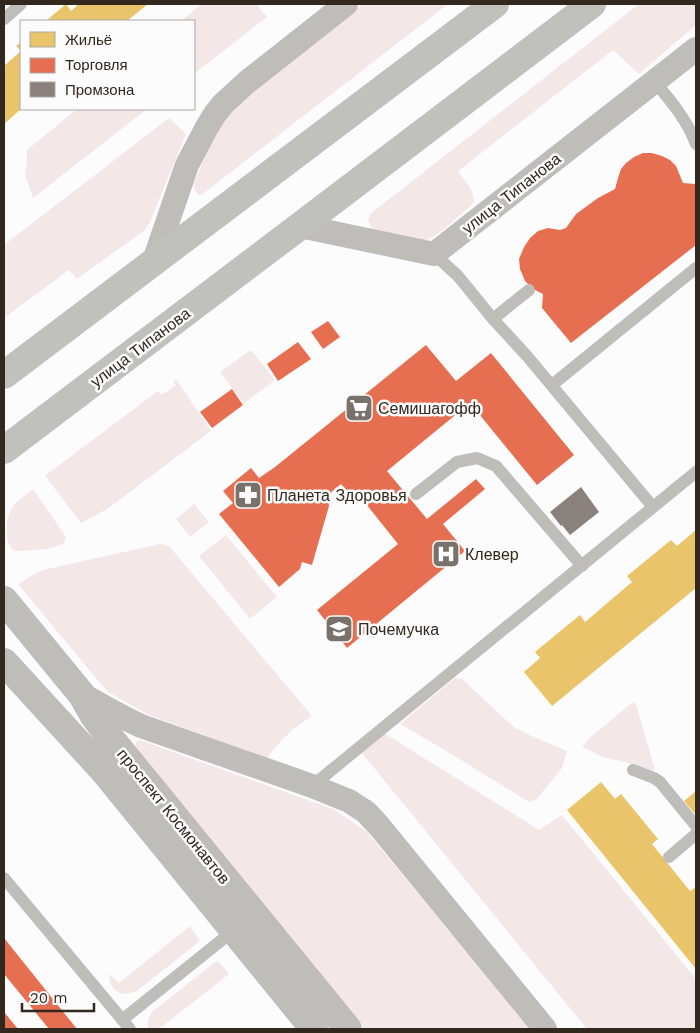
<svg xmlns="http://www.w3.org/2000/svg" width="700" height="1033" font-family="'Work Sans',sans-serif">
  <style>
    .green { fill: #f4e7e8 }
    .homes { fill: #e9c46a }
    .shops { fill: #e76f51 }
    .industry { fill: #8a817c }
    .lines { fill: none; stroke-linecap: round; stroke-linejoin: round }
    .service { stroke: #bebdba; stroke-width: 12 }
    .minor { stroke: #bebdba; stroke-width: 24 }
    .tertiary { stroke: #bebdba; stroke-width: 28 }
    .primary { stroke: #c0c0bc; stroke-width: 28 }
    .labels { text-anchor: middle; stroke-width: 5; stroke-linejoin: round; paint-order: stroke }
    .street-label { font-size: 16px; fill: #32281d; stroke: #fcfcfc }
    .poi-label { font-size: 16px; fill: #32281d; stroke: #fcfcfc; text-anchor: start }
  </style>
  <rect width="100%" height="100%" fill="#fcfcfc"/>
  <path class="green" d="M202,4H256L267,17L194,74V21H181Z
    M363,4H448L204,193L200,195C195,193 194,188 194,183L214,135L223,119L252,90Z
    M639,4H696V25L639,74L613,50L458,171C465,181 476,190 473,204C462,213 439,236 426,240C417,243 382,232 372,228L368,220L370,214Z
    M77,109H147L33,198L25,175L27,162V150Z
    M169,118L186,134L150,222L145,230L77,279L69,270L4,318V245Z
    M251,350L275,380L244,403L220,372Z
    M176,379L211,431L106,510L81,523L45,476L158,391L162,395L176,385L173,382Z
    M33,489L66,537C65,541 65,542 62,544C51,550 27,551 14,551C3,540 5,517 14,505C19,499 27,494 33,489Z
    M194,504L209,522L190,537L176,519Z
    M226,535L277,597L250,619L199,556Z
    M160,544L169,546L312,716L292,730L279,743L267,758L149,715L108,692L100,683L18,584L33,575L43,570Z
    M455,678L462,679L515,728L527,734L567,751L562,768L537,799L529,802L443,749L400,724Z
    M633,702L636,704L655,770L649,771L625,762L603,757L582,747L593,735Z
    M384,733L539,830L562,815L696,979V1029H587L361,752Z
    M140,740L333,809L366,831L531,1029H365L139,752L135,745L137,741Z
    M190,926L200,940L195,945L138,990C125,998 110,993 109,977L111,975L119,983Z
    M218,961L229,974L159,1029H148V1020L152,1012L214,963Z"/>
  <path class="homes" d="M66,4L71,11L79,4H148L127,21H46Z
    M21,42V109L4,124V66L21,51L16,46Z
    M696,530V588L552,706L524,672L540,658L535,652L580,615L585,622L632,582L627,576L671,540L677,546Z
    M601,782L615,799L621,794L658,839L652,844L690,891L696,887V969L567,810Z
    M696,791V815L684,801Z"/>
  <path class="shops" d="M643,153H652L662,156L670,160L676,166L683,183L695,184L696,185V245L571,343L542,308L543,294L533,289L525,281L520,269L519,259L524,247L530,238L538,231L548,228L560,230L566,228L576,214L598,198L615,189L618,178L621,169L626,163L634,157Z
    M328,321L340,337L323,349L311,332Z
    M298,342L311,359L278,381L267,364Z
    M426,345L456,381L491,353L574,455L537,485L470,403L387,471L427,519L476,479L485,489L443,524L465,551L347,648L317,610L398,544L358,494L353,498L341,484L328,495L329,506L312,565L302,562L300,569L279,587L219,514L233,503L223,491L251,468L259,478L275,467Z
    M232,389L243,405L212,428L200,412Z
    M4,938L77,1029H49L4,974Z
    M4,1012L18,1029H4Z"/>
  <path class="industry" d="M581,487L599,512L570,535L562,525L561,526L550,512Z"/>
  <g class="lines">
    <path class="service" d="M4,19L21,4
      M654,81C671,101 687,120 696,144
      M434,254L458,276L493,319L527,356L653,507
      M493,319L529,290
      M552,385L696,268
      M416,494L457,462L477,458L496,466L582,566
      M633,770L654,778L660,782L696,826
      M312,786L696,472
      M669,857L696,834
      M4,878L130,1029
      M122,1020L233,931"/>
    <path class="minor" d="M300,226L434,254L696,49
      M154,261L187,165L207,127L215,114L223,104L247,82L346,4
      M82,695C102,705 121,717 141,726L312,786L349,801L366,812L379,826L545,1029"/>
    <path class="tertiary" d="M4,600L82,695L94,716L108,735L348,1029
      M4,662L103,770L314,1029"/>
    <path class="primary" d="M4,375L495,4
      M4,450L300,226L592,4"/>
  </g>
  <defs>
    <symbol id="supermarket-square" viewBox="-11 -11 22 22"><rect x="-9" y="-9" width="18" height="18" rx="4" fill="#79726b" stroke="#fcfcfc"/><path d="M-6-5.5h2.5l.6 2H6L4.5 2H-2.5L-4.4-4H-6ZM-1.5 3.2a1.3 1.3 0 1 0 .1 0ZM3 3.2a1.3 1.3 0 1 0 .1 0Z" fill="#fff"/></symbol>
    <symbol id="pharmacy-square" viewBox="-11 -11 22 22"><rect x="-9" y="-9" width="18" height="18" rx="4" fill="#79726b" stroke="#fcfcfc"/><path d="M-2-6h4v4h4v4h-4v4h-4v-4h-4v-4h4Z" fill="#fff"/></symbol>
    <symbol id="hospital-square" viewBox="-11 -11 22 22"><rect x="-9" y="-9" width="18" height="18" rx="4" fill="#79726b" stroke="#fcfcfc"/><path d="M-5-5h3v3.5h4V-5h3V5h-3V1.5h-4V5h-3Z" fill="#fff"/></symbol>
    <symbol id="school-square" viewBox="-11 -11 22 22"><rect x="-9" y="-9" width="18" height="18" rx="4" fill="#79726b" stroke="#fcfcfc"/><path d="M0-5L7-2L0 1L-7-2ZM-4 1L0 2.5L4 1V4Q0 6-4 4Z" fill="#fff"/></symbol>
  </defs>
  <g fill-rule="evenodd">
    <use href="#supermarket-square" x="343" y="392" width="32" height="32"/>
    <use href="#pharmacy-square" x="232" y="479" width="32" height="32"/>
    <use href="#hospital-square" x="430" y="538" width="32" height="32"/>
    <use href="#school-square" x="323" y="613" width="32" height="32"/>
  </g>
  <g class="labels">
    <g class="street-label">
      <text transform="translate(511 193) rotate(-38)" y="6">улица Типанова</text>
      <text transform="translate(140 347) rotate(-37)" y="6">улица Типанова</text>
      <text transform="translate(174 816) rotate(51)" y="6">проспект Космонавтов</text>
    </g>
    <g class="poi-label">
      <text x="378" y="414">Семишагофф</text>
      <text x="267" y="501">Планета Здоровья</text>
      <text x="465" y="560">Клевер</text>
      <text x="358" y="635">Почемучка</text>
    </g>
  </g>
  <rect width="700" height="1033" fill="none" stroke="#32281d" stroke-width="10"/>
  <rect x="20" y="20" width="175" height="90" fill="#fcfcfc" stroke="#aba7a3"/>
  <rect x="30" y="32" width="25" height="15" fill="#e9c46a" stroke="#aba7a3"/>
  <text x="65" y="45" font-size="15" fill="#32281d">Жильё</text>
  <rect x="30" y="58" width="25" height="15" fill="#e76f51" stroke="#aba7a3"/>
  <text x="65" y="70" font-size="15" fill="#32281d">Торговля</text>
  <rect x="30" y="82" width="25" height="15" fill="#8a817c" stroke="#aba7a3"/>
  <text x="65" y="95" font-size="15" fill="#32281d">Промзона</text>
  <path d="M22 1003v8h72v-8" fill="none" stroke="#32281d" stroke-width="2.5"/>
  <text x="30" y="1003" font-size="15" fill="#32281d" stroke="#fcfcfc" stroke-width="4" paint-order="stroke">20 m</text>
</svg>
